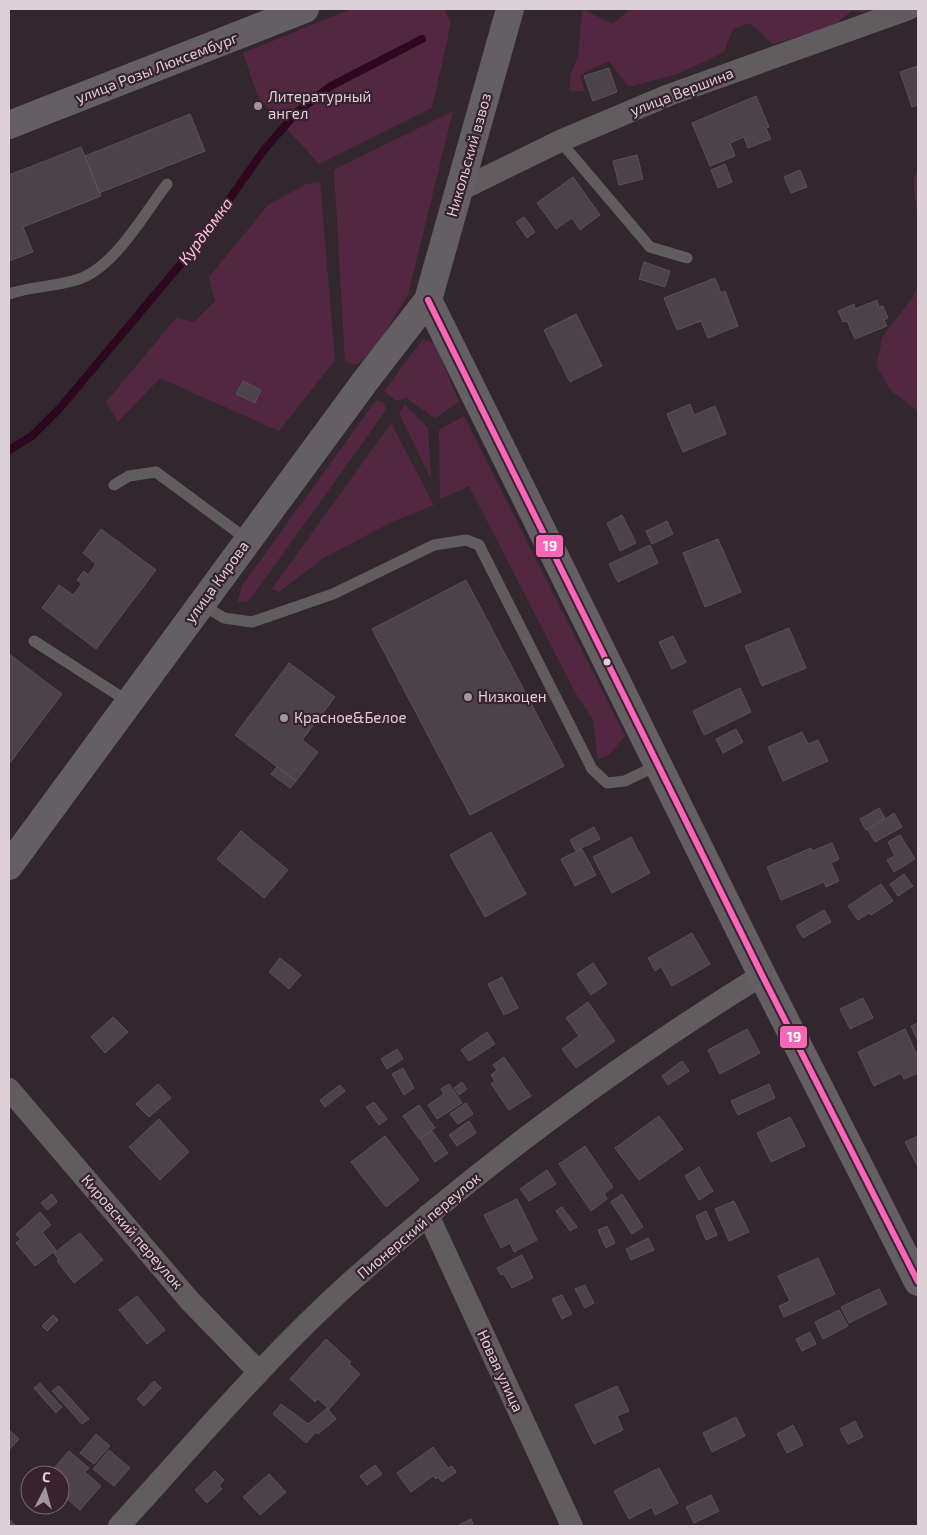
<svg xmlns="http://www.w3.org/2000/svg" width="927" height="1535" font-family="'Exo 2',sans-serif">
  <style>
    .green { fill: #532741; fill-rule: evenodd }
    .lines { fill: none; stroke-linecap: round; stroke-linejoin: round }
    .stream { stroke: #2d061f; stroke-width: 8 }
    .building { fill: #4c4348; stroke: #5b5157 }
    .lane { stroke: #615c5e; stroke-width: 11 }
    .street { stroke: #615c5e; stroke-width: 22 }
    .secondary { stroke: #645f62; stroke-width: 28 }
    .bus-1-casing { stroke: #37222e; stroke-width: 10 }
    .bus-1 { stroke: #fa66b7; stroke-width: 6 }
    .poi-dot { fill: #a2959c; stroke: #37222e; stroke-width: 2 }
    .bus-dot { fill: #ded0d7; stroke: #37222e; stroke-width: 2 }
    .labels { text-anchor: middle; stroke-width: 4.5; stroke-linejoin: round; paint-order: stroke }
    .street-label { font-size: 15px; fill: #ded0d7; stroke: #37222e }
    .poi-label { font-size: 15px; fill: #ded0d7; stroke: #37222e; text-anchor: start }
    .water-label { font-size: 16px; font-style: italic; fill: #fbc2e0; stroke: #37222e }
    .line-badge { stroke: #37222e; stroke-width: 2 }
    .badge-label { font-size: 14px; text-anchor: middle; font-weight: bold; fill: #fff }
  </style>
  <rect width="100%" height="100%" fill="#32272d"/>
  <path class="green" d="M351,9H444L451,23L432,108L319,164L258,97L243,53Z
    M582,9L613,24L630,9H877L870,13L852,11L830,28L772,44L750,23L733,29L724,52L678,74L629,87L609,61L580,75L585,92L569,90L571,73L578,56Z
    M453,111L408,295L373,352L357,365L345,362L334,170Z
    M918,171V219L913,179Z
    M320,182L335,360L279,431L160,378L118,422L106,402L176,318L194,322L215,301L209,277L268,205L306,184ZM243,381L261,390L255,403L237,394Z
    M918,285V411L890,390L876,364L883,336L913,297Z
    M423,339L435,344L459,402L435,418L406,398L396,401L384,391Z
    M376,400L384,403L386,410L249,601L238,602L242,586Z
    M405,405L428,428L431,479L399,413Z
    M464,416L625,736L609,755L598,759L593,720L575,692L469,486L440,499L439,430Z
    M391,423L434,505L392,522L322,559L279,592L272,589Z"/>
  <g class="lines">
    <path class="stream" d="M9,450L32,436L60,408L199,242L264,150L297,112L331,86L422,39"/>
  </g>
  <path class="building" d="M918,66V105L912,107L900,72Z
    M609,68L617,92L593,101L584,76Z
    M756,96L769,127L766,128L771,139L748,148L744,137L730,143L735,156L710,166L692,123Z
    M190,114L205,151L99,193L85,156Z
    M81,147L101,196L23,227L33,252L9,261V175Z
    M637,155L643,179L619,185L613,161Z
    M725,164L732,182L718,188L711,170Z
    M800,170L807,187L791,193L784,177Z
    M573,177L600,215L580,230L572,218L556,229L537,203Z
    M524,217L535,232L527,238L516,222Z
    M644,262L670,271L665,287L639,279Z
    M715,278L721,293L725,291L738,326L708,338L701,321L677,330L664,298Z
    M877,300L879,307L883,306L888,318L884,320L887,326L855,339L847,321L843,322L838,311L854,304L855,309Z
    M576,314L602,366L570,382L544,330Z
    M243,381L261,390L255,403L236,394Z
    M690,404L694,415L715,406L726,434L683,452L667,414Z
    M622,515L636,543L620,551L607,523Z
    M667,521L673,534L652,544L646,531Z
    M101,529L156,570L96,649L42,608L59,585L73,595L82,584L77,580L84,571L88,575L96,564L83,553Z
    M718,539L741,592L705,607L683,553Z
    M650,545L658,563L618,582L609,564Z
    M466,580L564,766L470,815L372,629Z
    M789,628L806,668L762,686L745,646Z
    M673,636L686,662L672,669L659,642Z
    M9,654L62,694L9,764Z
    M289,663L335,697L302,740L318,752L296,781L235,735Z
    M740,688L751,712L704,735L693,711Z
    M736,729L743,742L723,753L716,739Z
    M802,732L808,744L818,740L828,761L783,781L768,747Z
    M277,767L296,781L290,788L271,774Z
    M879,808L885,818L866,830L860,819Z
    M894,813L902,827L875,842L868,830Z
    M594,827L600,839L576,851L570,840Z
    M241,831L288,870L264,898L217,859Z
    M491,832L526,894L485,917L450,855Z
    M900,835L915,859L894,872L887,860L895,856L888,842Z
    M631,837L650,873L612,893L593,857Z
    M832,843L839,859L831,863L839,881L826,887L824,882L781,900L767,867L811,848L812,851Z
    M582,849L596,875L575,886L561,859Z
    M904,874L913,886L898,896L890,884Z
    M881,884L893,901L871,915L869,913L858,920L848,906Z
    M824,910L831,922L803,938L796,926Z
    M692,933L710,964L672,986L661,967L655,971L648,958Z
    M280,958L301,975L289,989L269,972Z
    M593,963L607,984L591,995L577,974Z
    M502,977L518,1008L504,1015L488,984Z
    M863,998L873,1018L850,1029L840,1009Z
    M588,1002L615,1041L576,1068L562,1049L579,1036L566,1018Z
    M113,1017L128,1032L105,1053L91,1037Z
    M918,1023V1041L911,1026Z
    M747,1029L760,1053L720,1074L708,1050Z
    M905,1029L918,1057V1073L904,1079L901,1073L874,1086L858,1052Z
    M487,1032L495,1044L469,1061L461,1050Z
    M397,1049L403,1059L387,1069L381,1059Z
    M504,1057L531,1096L509,1110L491,1084L495,1081L491,1075L497,1070L493,1065Z
    M682,1061L689,1071L668,1085L662,1076Z
    M403,1068L414,1088L404,1095L392,1074Z
    M462,1082L467,1089L459,1095L454,1088Z
    M158,1084L171,1098L149,1117L136,1104Z
    M449,1084L462,1103L437,1119L428,1105L444,1094L441,1089Z
    M769,1084L775,1098L738,1115L731,1101Z
    M340,1085L345,1091L325,1107L320,1100Z
    M374,1102L387,1119L379,1125L366,1107Z
    M466,1103L473,1114L458,1124L450,1114Z
    M419,1105L435,1128L419,1139L403,1116Z
    M659,1116L683,1149L639,1180L615,1148Z
    M790,1117L805,1146L771,1162L757,1133Z
    M159,1119L189,1152L160,1180L129,1147Z
    M469,1121L476,1133L457,1146L449,1135Z
    M432,1131L448,1153L435,1162L420,1139Z
    M385,1136L419,1180L386,1207L351,1162Z
    M918,1136V1167L905,1142Z
    M585,1146L613,1187L604,1194L607,1199L591,1211L559,1164Z
    M699,1167L713,1191L699,1200L685,1176Z
    M547,1170L556,1184L529,1201L520,1189Z
    M52,1194L57,1202L47,1210L41,1203Z
    M622,1194L643,1227L632,1234L611,1202Z
    M517,1199L537,1240L514,1252L510,1243L501,1248L484,1215Z
    M734,1201L749,1232L729,1241L715,1209Z
    M562,1207L577,1227L570,1231L556,1211Z
    M706,1211L717,1235L706,1240L696,1216Z
    M40,1212L51,1225L42,1232L56,1250L35,1266L16,1243L21,1239L16,1234Z
    M607,1226L615,1243L606,1248L598,1230Z
    M80,1233L103,1260L74,1283L57,1261L59,1260L54,1253Z
    M648,1238L654,1250L631,1260L626,1249Z
    M522,1255L533,1278L512,1288L504,1274L501,1275L497,1268Z
    M818,1258L835,1294L784,1317L779,1306L790,1301L778,1276Z
    M585,1285L594,1303L585,1308L575,1289Z
    M879,1289L887,1304L849,1323L841,1307Z
    M562,1295L572,1314L562,1319L552,1299Z
    M137,1296L165,1330L147,1344L119,1310Z
    M839,1310L848,1326L823,1339L815,1322Z
    M53,1315L58,1320L47,1331L42,1326Z
    M810,1332L816,1344L802,1351L796,1339Z
    M326,1339L351,1362L349,1364L360,1374L329,1409L318,1399L315,1402L290,1379Z
    M154,1381L161,1388L144,1406L137,1399Z
    M40,1383L62,1407L56,1413L34,1388Z
    M59,1386L89,1419L82,1424L52,1391Z
    M617,1386L629,1411L617,1416L623,1430L594,1444L575,1405Z
    M281,1404L308,1424L327,1408L336,1419L318,1434L316,1432L306,1443L273,1414Z
    M736,1417L745,1436L712,1452L703,1433Z
    M855,1421L863,1437L848,1444L840,1429Z
    M793,1425L803,1445L787,1453L777,1434Z
    M9,1430L19,1439L9,1450Z
    M96,1434L110,1446L94,1464L80,1453Z
    M433,1447L448,1468L452,1466L456,1472L442,1482L438,1477L436,1479L433,1476L411,1492L397,1473Z
    M109,1450L130,1468L114,1486L93,1469Z
    M69,1451L89,1468L85,1472L101,1486L80,1510L60,1493V1475H48Z
    M375,1465L382,1474L367,1485L360,1476Z
    M659,1468L678,1503L655,1515L652,1507L629,1519L614,1491Z
    M215,1471L224,1480L219,1486L222,1489L207,1503L195,1490Z
    M269,1474L286,1492L260,1515L243,1497Z
    M711,1495L719,1511L694,1523L686,1507Z
    M9,1519L16,1526H9Z
    M471,1519L474,1526H459V1525Z"/>
  <g class="lines">
    <path class="lane" d="M560,141L650,247L687,258
      M9,294C31,286 54,287 76,280C113,270 144,214 167,184
      M114,485L129,476L156,472L248,540
      M201,604L224,618L252,622L333,594L434,545L466,540L479,545L592,769L607,783L625,781L658,765
      M34,641L129,702"/>
    <path class="street" d="M460,190L560,141L669,95L909,9
      M9,1089L190,1301L259,1372
      M428,1215L572,1526
      M119,1526C193,1445 264,1361 345,1287C472,1173 618,1064 762,975"/>
    <path class="secondary" d="M9,125L305,9
      M428,300L762,975L918,1282
      M9,866L366,380L428,300L510,9"/>
    <defs>
      <path id="bus-1" d="M428,300L762,975L918,1282"/>
    </defs>
    <use href="#bus-1" class="bus-1-casing"/>
    <use href="#bus-1" class="bus-1"/>
  </g>
  <g class="poi-dot">
    <circle cx="258" cy="106" r="5"/>
    <circle cx="468" cy="697" r="5"/>
    <circle cx="284" cy="718" r="5"/>
  </g>
  <circle class="bus-dot" cx="607" cy="662" r="4.5"/>
  <g class="labels">
    <g class="street-label">
      <text transform="translate(157 68) rotate(-21)" y="5">улица Розы Люксембург</text>
      <text transform="translate(682 92) rotate(-21)" y="5">улица Вершина</text>
      <text transform="translate(469 155) rotate(-74)" y="5">Никольский взвоз</text>
      <text transform="translate(217 582) rotate(-54)" y="5">улица Кирова</text>
      <text transform="translate(419 1226) rotate(-40)" y="5">Пионерский переулок</text>
      <text transform="translate(132 1232) rotate(49)" y="5">Кировский переулок</text>
      <text transform="translate(500 1371) rotate(65)" y="5">Новая улица</text>
    </g>
    <g class="poi-label">
      <text x="268" y="102">Литературный<tspan x="268" dy="17">ангел</tspan></text>
      <text x="478" y="702">Низкоцен</text>
      <text x="294" y="723">Красное&amp;Белое</text>
    </g>
    <g class="water-label">
      <text transform="translate(205 231) rotate(-53)" y="6">Курдюмка</text>
    </g>
  </g>
  <g class="line-badge">
    <rect x="535" y="534" width="29" height="24" rx="5" fill="#fa66b7"/>
    <rect x="779" y="1025" width="29" height="24" rx="5" fill="#fa66b7"/>
  </g>
  <g class="badge-label">
    <text x="550" y="551">19</text>
    <text x="794" y="1042">19</text>
  </g>
  <rect width="927" height="1535" fill="none" stroke="#ded0d7" stroke-width="20"/>
  <g transform="translate(45 1490) rotate(6)"><circle r="24" fill="#37222e" stroke="#7a6872"/>
  <path d="M0-4L9 19L0 12L-9 19Z" fill="#a2959c"/>
  <text y="-8" font-size="14" font-weight="bold" text-anchor="middle" fill="#ded0d7">С</text>
  </g>
</svg>
